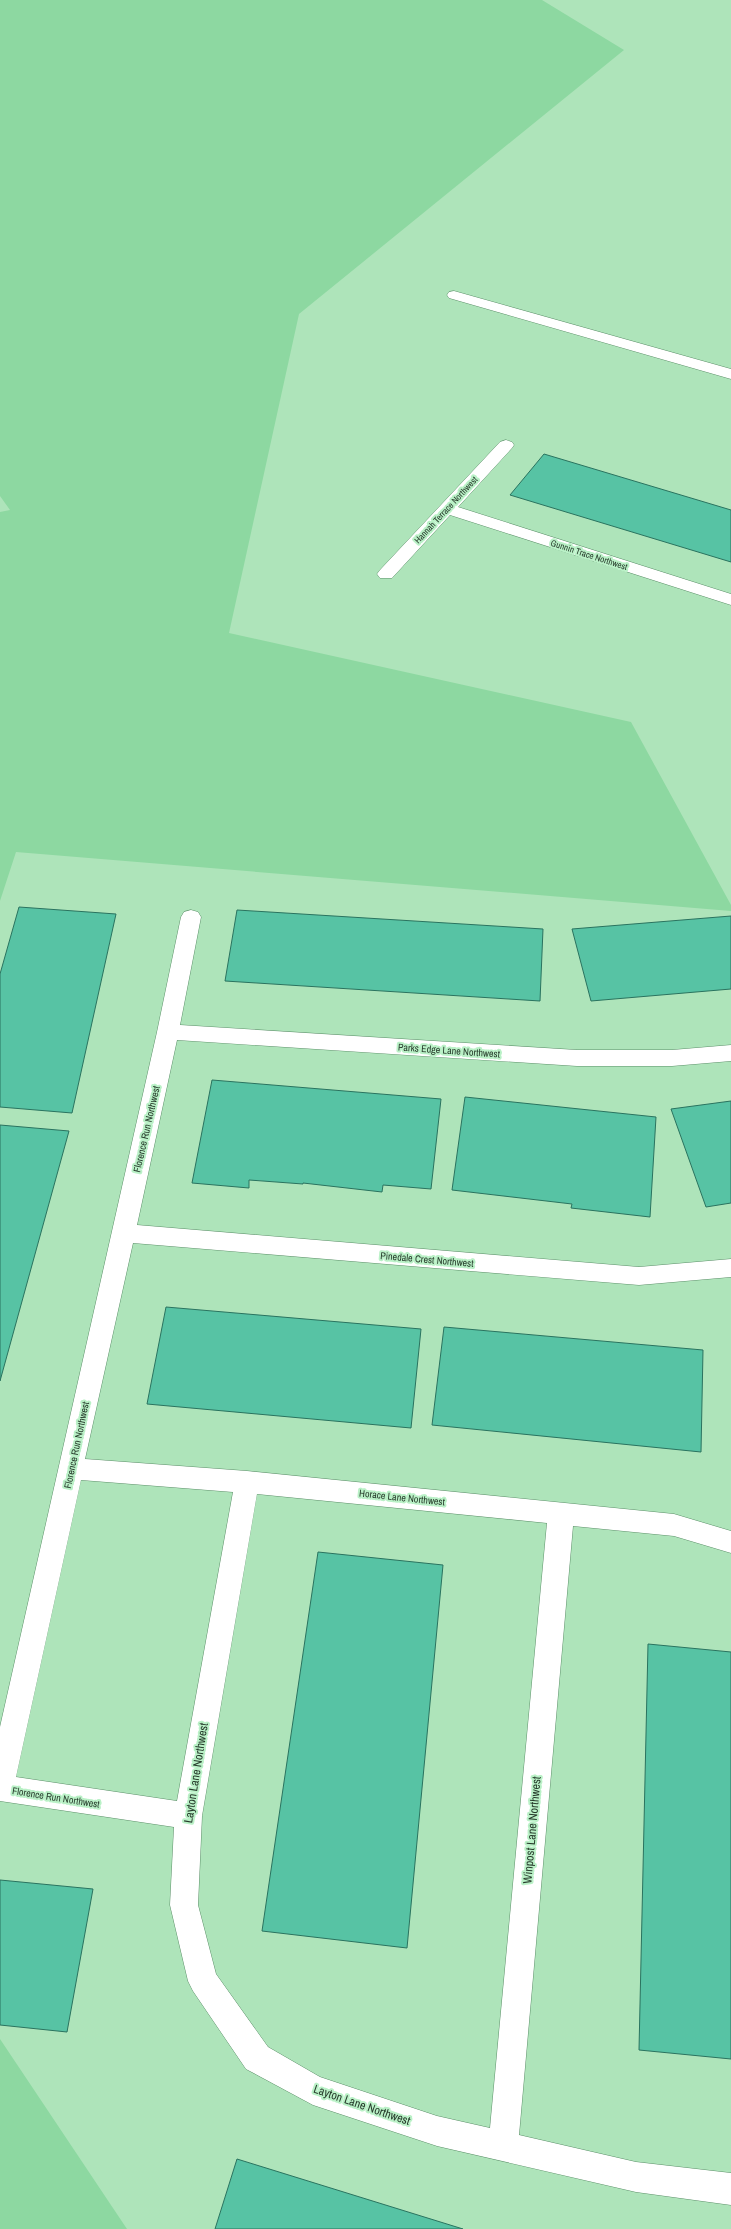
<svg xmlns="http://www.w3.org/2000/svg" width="731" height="2229" font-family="'Archivo Narrow',sans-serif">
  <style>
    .green { fill: #8dd8a1 }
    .building { fill: #57c3a4; stroke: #2a735f }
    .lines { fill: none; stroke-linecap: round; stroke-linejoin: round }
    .lane-casing { stroke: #5d906a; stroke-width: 1 }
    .street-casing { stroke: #5d906a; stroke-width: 1 }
    .lane { fill: #fff; fill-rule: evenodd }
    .street { fill: #fff; fill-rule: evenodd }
    .labels { text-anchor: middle; stroke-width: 4; stroke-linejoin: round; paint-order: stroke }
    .far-street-label { font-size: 9px; fill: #273c2c; stroke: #baf1c7 }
    .street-label { font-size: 10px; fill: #273c2c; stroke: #baf1c7 }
    .near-street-label { font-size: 12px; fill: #273c2c; stroke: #baf1c7 }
  </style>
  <rect width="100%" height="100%" fill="#aee4ba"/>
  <path class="green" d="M0,0H542L624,50L299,314L229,633L631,722L731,905V911L16,852L0,901V512L10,510L0,496Z
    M0,2039L127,2229H0Z"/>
  <path class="building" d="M544,454L731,510V562L510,495Z
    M19,907L116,914L72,1113L0,1107V974Z
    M237,910L543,929L540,1001L225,981Z
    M731,916V989L591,1001L572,929Z
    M212,1080L441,1099L431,1189L383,1185L382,1192L303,1183V1184L249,1180V1188L192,1183Z
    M465,1097L656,1117L650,1217L571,1208L572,1204L452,1190Z
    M731,1101V1203L706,1207L671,1109Z
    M0,1125L69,1131L0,1381Z
    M166,1307L421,1329L411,1428L147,1404Z
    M444,1327L703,1350L701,1452L432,1425Z
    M318,1552L443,1565L407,1948L262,1931Z
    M648,1644L731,1652V2059L639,2050Z
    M0,1880L93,1889L67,2032L0,2025Z
    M237,2159L463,2229H215Z"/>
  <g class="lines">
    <defs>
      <path id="lane" d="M454,291L731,369V379L449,298L447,295L449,292Z"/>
      <path id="street" d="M506,440L512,442L514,445L512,448L458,507L731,594V605L450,515L392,578H380L377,574L380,570L500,442Z
        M191,910L198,912L201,917L180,1025L577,1050H672L731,1045V1061L672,1066H577L177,1040L137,1225L639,1267L731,1259V1277L639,1285L133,1243L85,1459L247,1471L674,1514L731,1531V1553L674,1536L573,1526L519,2135L636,2162L731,2173V2205L636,2192L437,2146L313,2105L246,2069L193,1991L188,1981L170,1905L174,1827L0,1801V1727L157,1032L181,917L184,912ZM81,1480L233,1492L177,1801L16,1777ZM257,1494L547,1523L490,2128L437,2116L320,2077L268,2047L216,1974L198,1905L202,1816Z"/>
    </defs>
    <use href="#lane" class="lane-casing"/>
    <use href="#street" class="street-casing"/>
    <use href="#lane" class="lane"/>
    <use href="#street" class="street"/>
  </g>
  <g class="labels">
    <g class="far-street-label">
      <text transform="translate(446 510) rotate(-47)" y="3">Hannah Terrace Northwest</text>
      <text transform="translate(589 555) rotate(18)" y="3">Gunnin Trace Northwest</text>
    </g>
    <g class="street-label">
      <text transform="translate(449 1050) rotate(4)" y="4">Parks Edge Lane Northwest</text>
      <text transform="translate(146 1129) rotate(-77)" y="4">Florence Run Northwest</text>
      <text transform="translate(427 1259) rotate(5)" y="4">Pinedale Crest Northwest</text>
      <text transform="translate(76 1445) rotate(-78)" y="4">Florence Run Northwest</text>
      <text transform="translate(402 1497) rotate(6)" y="4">Horace Lane Northwest</text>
      <text transform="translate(56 1797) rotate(9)" y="4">Florence Run Northwest</text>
    </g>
    <g class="near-street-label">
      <text transform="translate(196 1773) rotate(-81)" y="4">Layton Lane Northwest</text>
      <text transform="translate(532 1830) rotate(-85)" y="4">Winpost Lane Northwest</text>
      <text transform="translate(362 2105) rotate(19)" y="4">Layton Lane Northwest</text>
    </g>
  </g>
</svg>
